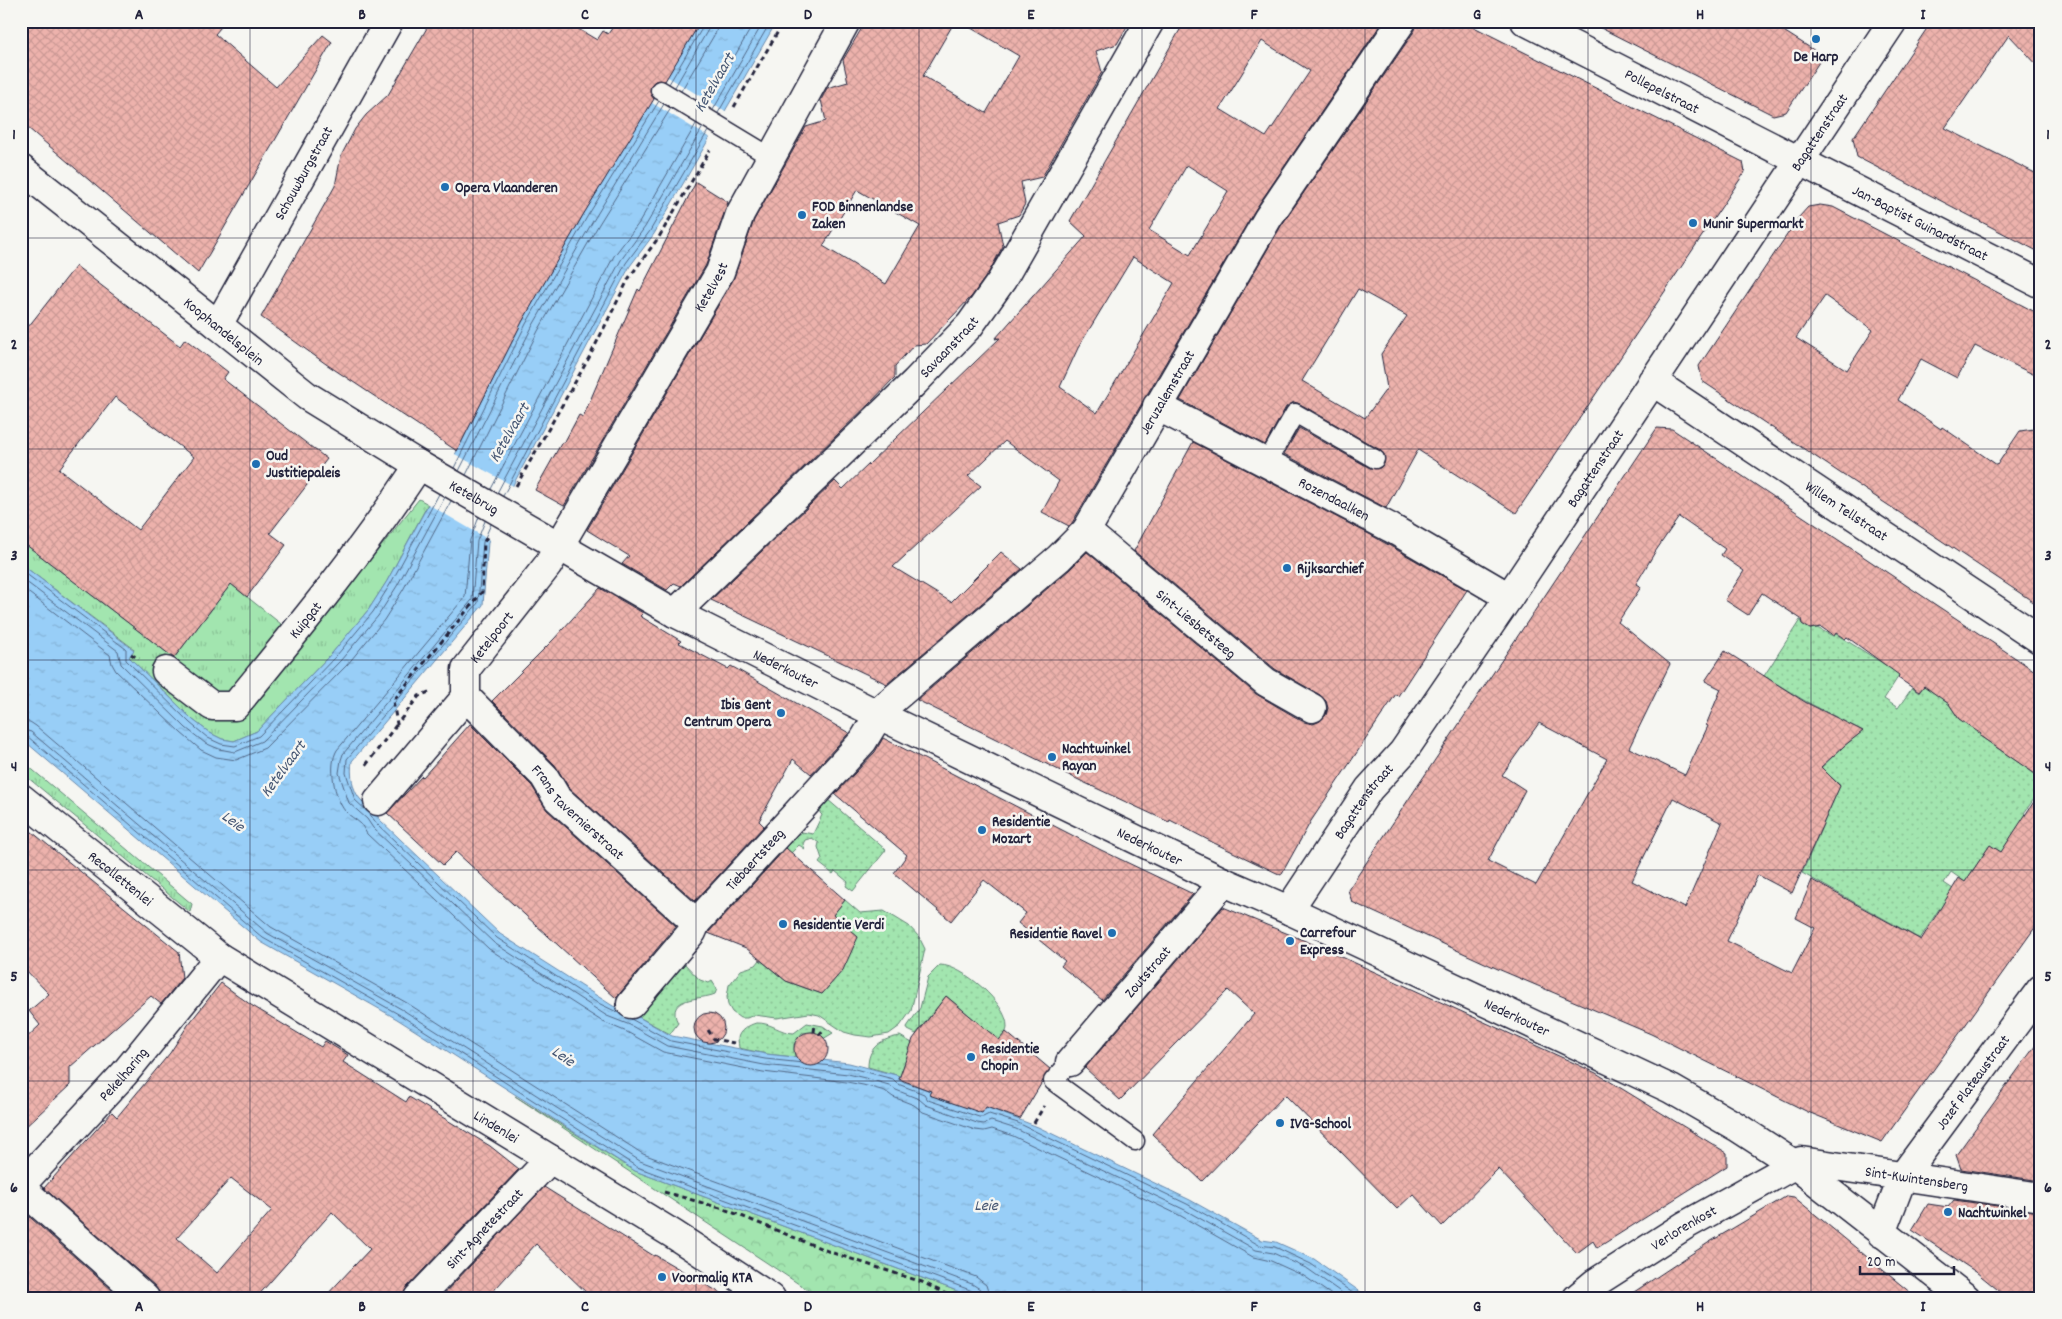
<svg xmlns="http://www.w3.org/2000/svg" width="2062" height="1319" font-family="Dekko,sans-serif">
  <style>
    .grass { fill: url(#grass-tufts); stroke: #628475 }
    .forest { fill: url(#forest-crowns); stroke: #628475 }
    .garden { fill: url(#garden-dots); stroke: #628475 }
    .water { fill: url(#water-ripples); stroke: #6989ac }
    .pier { fill: #f6f6f2 }
    .lines { fill: none; stroke-linecap: round; stroke-linejoin: round }
    .shore { stroke: #516786; stroke-width: 1 }
    .building { fill: url(#building-cross-hatch); stroke: #22223b; fill-rule: evenodd }
    .service-casing { stroke: #22223b; stroke-width: 21 }
    .minor-casing { stroke: #22223b; stroke-width: 31 }
    .tertiary-casing { stroke: #22223b; stroke-width: 31 }
    .path { stroke: #22223b; stroke-width: 3; stroke-dasharray: 5 4; stroke-linecap: butt }
    .service { stroke: #f6f6f2; stroke-width: 18 }
    .minor { stroke: #f6f6f2; stroke-width: 28 }
    .tertiary { stroke: #f6f6f2; stroke-width: 28 }
    .grid { fill: none; stroke: #22223b; stroke-width: 1; stroke-opacity: 0.55 }
    .poi-dot { fill: #1f6fb2; stroke: #f6f6f2; stroke-width: 2 }
    .labels { text-anchor: middle; stroke-width: 5; stroke-linejoin: round; paint-order: stroke }
    .poi-label { font-size: 15px; font-weight: bold; fill: #22223b; stroke: #f6f6f2; text-anchor: start }
    .street-label { font-size: 15px; fill: #22223b; stroke: #f6f6f2 }
    .water-label { font-size: 16px; font-style: italic; fill: #455673; stroke: #f6f6f2 }
    .neatline { fill: none; stroke: #22223b; stroke-width: 2 }
    .grid-label { font-size: 16px; text-anchor: middle; font-weight: bold; fill: #22223b }
  </style>
  <defs>
    <pattern id="grass-tufts" width="24" height="20" patternUnits="userSpaceOnUse" patternTransform="scale(1.25)"><rect width="24" height="20" fill="#a2e5af"/><path d="M3 7l-1-3M5 7V3M7 7l1-3M15 17l-1-3M17 17v-4M19 17l1-3" fill="none" stroke="#8bc497"/></pattern>
    <pattern id="forest-crowns" width="20" height="18" patternUnits="userSpaceOnUse" patternTransform="scale(1.25)"><rect width="20" height="18" fill="#a2e5af"/><path d="M2 6a3 3 0 1 1 6 0M12 15a3 3 0 1 1 6 0" fill="none" stroke="#8bc497"/></pattern>
    <pattern id="garden-dots" width="8" height="8" patternUnits="userSpaceOnUse" patternTransform="scale(1.25)"><rect width="8" height="8" fill="#a2e5af"/><path d="M2 2h.1M6 6h.1" fill="none" stroke="#8bc497" stroke-width="1.8" stroke-linecap="round"/></pattern>
    <pattern id="water-ripples" width="26" height="14" patternUnits="userSpaceOnUse" patternTransform="scale(1.25)"><rect width="26" height="14" fill="#98cef7"/><path d="M2 4q2-2 4 0t4 0M15 11q2-2 4 0t4 0" fill="none" stroke="#83b1d5"/></pattern>
    <pattern id="building-cross-hatch" width="8" height="8" patternUnits="userSpaceOnUse" patternTransform="scale(1.25)"><rect width="8" height="8" fill="#edb2ac"/><path d="M0 0l8 8M0 8l8-8" fill="none" stroke="#cb9995"/></pattern>
  </defs>
  <rect width="100%" height="100%" fill="#f6f6f2"/>
  <filter id="ink" filterUnits="userSpaceOnUse"><feTurbulence type="fractalNoise" baseFrequency=".02" numOctaves="2"/><feDisplacementMap in="SourceGraphic" scale="10" xChannelSelector="R" yChannelSelector="G"/><feConvolveMatrix kernelMatrix="1 2 1 2 8 2 1 2 1" color-interpolation-filters="sRGB"/></filter>
  <g filter="url(#ink)">
    <path class="grass" d="M419,499L428,504L387,581L369,609L333,652L257,731L234,741L222,739L210,733L193,720L129,657L134,649L21,564V541L174,658L231,584L286,628L233,696L250,710Z
      M21,760L192,904L190,912L21,772Z"/>
    <path class="forest" d="M515,1096L635,1171L976,1298H820Z"/>
    <path class="garden" d="M1800,620L1802,624L1810,629L1817,628L1833,636L1836,634L1900,674L1884,699L1898,708L1912,688L1919,693L1925,684L1945,698L1943,700L1949,704L1959,719L1985,727L1980,736L2041,778V789L2024,813L2035,822L2001,852L1990,845L1965,882L1951,872L1944,883L1959,893L1948,912L1939,909L1920,939L1802,873L1840,785L1821,768L1844,746L1863,731L1805,701L1764,676Z
      M827,799L886,850L853,891L846,886L848,882L835,871L833,874L819,863L822,859L818,847L819,843L812,838L805,840L803,844L805,849L799,845L727,918L737,897L788,843L802,832L813,834L822,815L820,813V805Z
      M845,900L860,913L884,911L896,918L909,926L919,937L925,949L911,1011L900,1026L889,1034L871,1037L855,1035L844,1032L819,1015L809,1013L777,1018L754,1015L747,1018H740L732,1012L728,1005L727,997L729,985L741,970L756,965L760,960L786,981L822,994L843,970L833,915Z
      M682,961L700,980L709,983L712,981L717,989L715,994C702,1000 664,996 678,1023L670,1034L635,1015Z
      M940,965C962,965 1008,1004 1007,1027C1007,1033 1002,1036 999,1040L946,996L916,1034L908,1030L907,1027L920,1008L928,977Z
      M756,1023C771,1022 780,1033 794,1033L807,1023L823,1026L833,1033L823,1039L814,1032L802,1033L794,1044L795,1057L766,1054L739,1048C739,1045 738,1042 738,1039C738,1031 749,1025 756,1023Z
      M900,1036L912,1043L900,1076L868,1067C868,1047 881,1039 900,1036Z"/>
    <path class="water" d="M701,21H777L654,234L630,266L514,483L488,542L483,605L352,761C350,773 352,791 361,800C367,807 375,811 380,820L500,934L613,1006L635,1015L672,1036L766,1054L849,1063L900,1076L899,1080L931,1091L929,1095L986,1107L1038,1127L1190,1200L1262,1240L1276,1242L1314,1259L1369,1298H976L635,1171L397,1019L261,942L21,738V564L134,650L129,657L193,720L210,733L222,739L234,741L257,731L333,652L369,609L387,581L457,451L522,322L583,215Z"/>
    <path class="pier" d="M668,77L727,112L712,139L652,103Z
      M453,453L515,487L491,541L426,503Z"/>
    <g class="lines">
      <path class="shore" d="M669,84L704,25L705,21
        M675,87L709,28L711,21
        M681,91L716,32L718,21
        M706,106L755,21
        M713,110L764,21
        M718,113L771,21
        M454,468L526,324L587,217L659,101
        M459,471L532,327L593,221L664,104
        M466,475L538,331L599,224L671,108
        M491,489L614,256L639,223L696,124
        M497,493L621,260L645,227L703,127
        M503,496L626,263L650,231L708,131
        M479,517L470,540L465,597L337,750C328,765 334,797 345,811C349,816 356,819 361,824C363,827 365,831 367,834L489,949L603,1022L627,1032L663,1052L763,1072L847,1082L863,1085L885,1091L893,1097L914,1105L923,1112L975,1130L984,1131L992,1129L1013,1136L1181,1216L1253,1257L1271,1261L1304,1276L1336,1298
        M485,521L477,541L472,600L343,754L341,760L339,773L349,803L367,819L373,828L494,943L607,1016L630,1025L667,1046L764,1065L848,1074L865,1078L889,1085L896,1090L919,1099L926,1105L977,1123L984,1124L991,1121L1016,1129L1185,1210L1256,1250L1273,1253L1308,1269L1349,1298
        M21,570L126,649V660L190,723L208,738L221,744L235,746L259,736L337,655L373,612L391,583L439,494
        M21,578L118,651L121,664L186,728L205,743L219,749L235,752L262,741L341,660L378,616L397,586L445,497
        M21,587L110,655L112,664L116,671L181,733L201,750L216,757L236,760L265,748L347,665L384,620L403,590L451,501
        M21,721L30,722L36,726L271,927L407,1003L643,1154L976,1277L986,1285L990,1298
        M21,729L31,732L267,933L403,1010L640,1161L972,1284L980,1289L982,1298
        M21,735L27,736L263,938L400,1015L637,1167L970,1290L975,1293L976,1298
        M368,812L355,800L346,773L347,759L478,603L483,542L491,524
        M369,813L377,824L497,938L594,1001L621,1014
        M631,1019L671,1041L765,1059L851,1068L893,1079L898,1084L924,1094L928,1100L979,1117H983L989,1114L1018,1123L1187,1204L1259,1245L1275,1247L1311,1264L1360,1298"/>
    </g>
    <path class="building" d="M21,21H226L215,34L276,87L323,35L332,42L198,273L21,122Z
      M431,21H565L597,40L603,31L608,34L617,21H701L665,81H655L651,85V95L654,99L583,215L522,322L457,451L326,364L261,317L335,186L341,156L355,129L366,115L388,95Z
      M866,21H955L923,76L986,113L1019,56L959,21H1130L1117,44L1096,51L1102,72L1042,177L1021,182L1025,204L1019,215L998,222L1003,246L989,272L972,296L926,344L914,345L895,366V377L870,403L681,586L674,583L667,590L622,564L629,556L587,530L733,280L754,220L806,127L826,121L821,100L827,88L848,82L843,60ZM857,190L920,226L886,284L823,246Z
      M1185,21H1383L1255,210L1072,523L1069,526L1042,512L1059,481L1005,441L968,476L981,486L893,567L951,602L1001,552L1022,569L887,684L711,600L835,481L843,489L1000,338L995,339L1086,236L1070,221ZM1262,41L1310,71L1266,137L1220,109ZM1187,165L1228,191L1190,255L1149,230ZM1133,257L1174,283L1097,413L1060,387L1078,348Z
      M1417,21H1462L1743,162L1745,172L1516,513L1418,450L1386,508L1284,454L1299,428L1370,468H1380L1384,464V454L1380,450L1300,404L1294,402L1286,407L1265,445L1180,400L1281,226L1415,30ZM1358,289L1407,316L1381,354L1387,388L1365,418L1302,381Z
      M1587,21H1768L1823,56L1786,112L1773,115Z
      M1932,21H2041V69L2009,35L1945,128L2041,176V253L1857,157L1853,138Z
      M696,182L728,202L706,265L564,506L535,490L562,442L564,443L579,415L583,417L638,289L640,291Z
      M1820,205L1833,207L2041,315V378L1975,346L1957,378L1921,359L1898,400L1941,429L1942,427L1997,465L2020,431L2041,428V607L1702,381L1699,366L1799,217L1808,207ZM1825,296L1873,330L1847,370L1796,338Z
      M76,266L180,346L185,339L228,372L223,379L327,459L270,533L286,545L247,597L231,584L174,658L21,541V336ZM115,397L194,457L138,530L59,469Z
      M1657,428L1672,429L2041,675V778L1980,736L1981,734L1959,719L1949,704L1924,686L1919,692L1898,678L1899,675L1847,637L1845,639L1836,633L1834,636L1821,627L1810,629L1802,624L1801,619L1762,593L1748,615L1725,600L1744,571L1721,555L1725,549L1679,517L1655,552L1636,584L1641,587L1618,622L1670,664L1629,748L1685,775L1708,726L1706,725L1721,689L1705,681L1725,651L1805,702L1863,731L1844,746L1821,767L1840,786L1792,893L1758,875L1727,941L1792,973L1815,928L1796,918L1812,880L1921,940L1959,878L1965,882L1990,845L2001,852L2041,791V919L1882,1142L1808,1112L1651,1034L1498,969L1352,902L1348,890ZM1539,723L1607,759L1536,885L1488,861L1525,790L1502,775ZM1673,798L1722,823L1685,908L1632,881Z
      M1193,442L1371,535L1467,590L1398,696L1396,694L1311,821L1281,875L1214,843L1170,820L1169,822L1083,782L917,700L1069,570L1087,552L1256,694L1304,722L1313,724L1320,721L1326,715L1328,708L1326,701L1320,695L1275,669L1134,551Z
      M600,588L643,613L640,616L681,641L679,643L728,669L731,666L849,733L811,774L793,759L759,821L764,826L695,901L569,788L555,765L492,701L554,639Z
      M470,724L532,786L547,810L676,926L616,998L456,852L443,865L387,813L422,776L423,777Z
      M883,738L1101,850L1193,894L1102,1000L1061,966L1065,961L1018,923L1026,913L984,880L951,921L894,873L907,855L835,794L875,752Z
      M21,823L179,952L182,978L161,1004L151,996L70,1067V1085L21,1131V1043L40,1025L29,1011L49,994L21,965Z
      M786,848L845,900L833,915L858,937L843,970L822,994L786,981L746,948L708,933Z
      M1223,907L1320,947L1596,1073L1727,1153V1166L1597,1248L1593,1241L1577,1253L1498,1169L1442,1226L1413,1194L1397,1209L1285,1095L1202,1181L1152,1134L1254,1014L1228,990L1120,1100L1085,1068Z
      M221,983L251,1005L321,1047L325,1041L348,1055L343,1062L406,1102L409,1097L490,1146L519,1169L407,1287L403,1298H324L370,1249L332,1212L256,1298H160V1293L155,1286L44,1188L112,1112L117,1117L170,1053L188,1025ZM231,1178L272,1210L217,1273L177,1238Z
      M946,996L999,1040L1006,1032L1050,1069L1020,1119L986,1107L982,1113L929,1095L931,1091L899,1079L913,1039Z
      M694 1028a15 15 0 1 1 30 0a15 15 0 1 1-30 0Z
      M794 1049a17 17 0 1 1 34 0a17 17 0 1 1-34 0Z
      M2041,1038V1181L1961,1169L1956,1155Z
      M544,1187L654,1256L655,1255L729,1298H592L536,1244L487,1298H440Z
      M1787,1196L1794,1197L1917,1298H1625L1708,1243Z
      M1954,1200L2041,1212V1298H2008L1976,1272L1912,1230L1928,1204L1948,1207Z
      M23,1211L121,1298H32L21,1280V1212Z"/>
    <g class="lines">
      <defs>
        <path id="service" d="M660,90L771,157
          M1267,462L1295,413L1375,459
          M1070,1062L1053,1081L1135,1141"/>
        <g id="minor">
          <path id="s1" d="M1525,21L2041,284"/>
          <path d="M21,169L218,325"/>
          <path id="s2" d="M1652,381L2041,640"/>
          <path id="s3" d="M1157,406L1391,528L1509,597"/>
          <path id="s4" d="M1086,531L1266,682L1312,708"/>
          <path id="s5" d="M675,613L915,382L970,325L1002,280L1150,21"/>
          <path id="s6" d="M166,671L212,706H235C299,628 364,549 419,465"/>
          <path id="s7" d="M466,697L544,776L557,798L696,923"/>
          <path id="s8" d="M21,798L219,957L673,1234L771,1298"/>
          <path id="s9" d="M378,801L466,697V669L548,565L720,272L740,214L846,21"/>
          <path id="s10" d="M1291,911L1294,902L1369,789L1403,752L1509,597L1893,21"/>
          <path id="s11" d="M631,1004L692,932L696,923L863,741L883,708L1059,558L1086,531L1268,218L1402,21"/>
          <path id="s12" d="M1070,1062L1224,882"/>
          <path id="s13" d="M21,1185L124,1074L219,957"/>
          <path d="M21,1188L145,1298"/>
          <path id="s14" d="M1881,1233L1903,1176L2041,989"/>
          <path id="s15" d="M418,1298L550,1159"/>
          <path id="s16" d="M1577,1298L1595,1283L1684,1226L1801,1161L2041,1197"/>
        </g>
        <g id="tertiary">
          <path id="s17" d="M389,21L218,325L307,396L419,465L675,613L879,715L1224,882L1291,911L1671,1089L1737,1127L1794,1164L1966,1298"/>
        </g>
      </defs>
      <use href="#service" class="service-casing"/>
      <use href="#minor" class="minor-casing"/>
      <use href="#tertiary" class="tertiary-casing"/>
      <path class="path" d="M734,107L784,21
        M516,486L590,356L629,278L659,237L710,150
        M131,654L139,659
        M429,692L419,696L397,724L393,701L482,592L484,542L487,537
        M366,765L397,724
        M708,1030L714,1039L734,1043
        M814,1032L815,1024
        M819,1035L825,1028
        M1034,1123L1044,1106
        M664,1192L724,1209L830,1252L922,1282L954,1298"/>
      <use href="#service" class="service"/>
      <use href="#minor" class="minor"/>
      <use href="#tertiary" class="tertiary"/>
    </g>
  </g>
  <path class="grid" d="M250,21V1298M473,21V1298M696,21V1298M919,21V1298M1142,21V1298M1365,21V1298M1588,21V1298M1811,21V1298M21,238H2041M21,449H2041M21,660H2041M21,870H2041M21,1081H2041"/>
  <g class="poi-dot">
    <circle cx="1816" cy="39" r="5"/>
    <circle cx="445" cy="187" r="5"/>
    <circle cx="802" cy="215" r="5"/>
    <circle cx="1693" cy="223" r="5"/>
    <circle cx="256" cy="464" r="5"/>
    <circle cx="1287" cy="568" r="5"/>
    <circle cx="781" cy="713" r="5"/>
    <circle cx="1052" cy="757" r="5"/>
    <circle cx="982" cy="830" r="5"/>
    <circle cx="783" cy="924" r="5"/>
    <circle cx="1112" cy="933" r="5"/>
    <circle cx="1290" cy="941" r="5"/>
    <circle cx="971" cy="1057" r="5"/>
    <circle cx="1280" cy="1123" r="5"/>
    <circle cx="1948" cy="1212" r="5"/>
    <circle cx="662" cy="1277" r="5"/>
  </g>
  <g class="labels">
    <g class="poi-label">
      <text x="1816" y="61" text-anchor="middle">De Harp</text>
      <text x="455" y="192">Opera Vlaanderen</text>
      <text x="812" y="211">FOD Binnenlandse<tspan x="812" dy="17">Zaken</tspan></text>
      <text x="1703" y="228">Munir Supermarkt</text>
      <text x="266" y="460">Oud<tspan x="266" dy="17">Justitiepaleis</tspan></text>
      <text x="1297" y="573">Rijksarchief</text>
      <text x="771" y="709" text-anchor="end">Ibis Gent<tspan x="771" dy="17">Centrum Opera</tspan></text>
      <text x="1062" y="753">Nachtwinkel<tspan x="1062" dy="17">Rayan</tspan></text>
      <text x="992" y="826">Residentie<tspan x="992" dy="17">Mozart</tspan></text>
      <text x="793" y="929">Residentie Verdi</text>
      <text x="1300" y="937">Carrefour<tspan x="1300" dy="17">Express</tspan></text>
      <text x="1102" y="938" text-anchor="end">Residentie Ravel</text>
      <text x="981" y="1053">Residentie<tspan x="981" dy="17">Chopin</tspan></text>
      <text x="1290" y="1128">IVG-School</text>
      <text x="1958" y="1217">Nachtwinkel</text>
      <text x="672" y="1282">Voormalig KTA</text>
    </g>
    <g class="street-label">
      <text dy="5" stroke="none"><textPath href="#s1" startOffset="154">Pollepelstraat</textPath></text>
      <text dy="5" stroke="none"><textPath href="#s10" startOffset="942">Bagattenstraat</textPath></text>
      <text transform="translate(303 173) rotate(-61)" y="5">Schouwburgstraat</text>
      <text dy="5" stroke="none"><textPath href="#s1" startOffset="444">Jan-Baptist Guinardstraat</textPath></text>
      <text dy="5" stroke="none"><textPath href="#s9" startOffset="619">Ketelvest</textPath></text>
      <text transform="translate(224 331) rotate(39)" y="5">Koophandelsplein</text>
      <text dy="5" stroke="none"><textPath href="#s5" startOffset="382">Savaanstraat</textPath></text>
      <text dy="5" stroke="none"><textPath href="#s11" startOffset="820">Jeruzalemstraat</textPath></text>
      <text dy="5" stroke="none"><textPath href="#s10" startOffset="538">Bagattenstraat</textPath></text>
      <text dy="5" stroke="none"><textPath href="#s17" startOffset="658">Ketelbrug</textPath></text>
      <text dy="5" stroke="none"><textPath href="#s3" startOffset="200">Rozendaalken</textPath></text>
      <text dy="5" stroke="none"><textPath href="#s2" startOffset="234">Willem Tellstraat</textPath></text>
      <text dy="5" stroke="none"><textPath href="#s6" startOffset="192">Kuipgat</textPath></text>
      <text dy="5" stroke="none"><textPath href="#s4" startOffset="144">Sint-Liesbetsteeg</textPath></text>
      <text dy="5" stroke="none"><textPath href="#s9" startOffset="205">Ketelpoort</textPath></text>
      <text dy="5" stroke="none"><textPath href="#s17" startOffset="1014">Nederkouter</textPath></text>
      <text dy="5" stroke="none"><textPath href="#s10" startOffset="132">Bagattenstraat</textPath></text>
      <text dy="5" stroke="none"><textPath href="#s7" startOffset="161">Frans Tavernierstraat</textPath></text>
      <text dy="5" stroke="none"><textPath href="#s17" startOffset="1419">Nederkouter</textPath></text>
      <text dy="5" stroke="none"><textPath href="#s11" startOffset="191">Tiebaertsteeg</textPath></text>
      <text dy="5" stroke="none"><textPath href="#s8" startOffset="128">Recollettenlei</textPath></text>
      <text dy="5" stroke="none"><textPath href="#s12" startOffset="119">Zoutstraat</textPath></text>
      <text dy="5" stroke="none"><textPath href="#s17" startOffset="1824">Nederkouter</textPath></text>
      <text dy="5" stroke="none"><textPath href="#s13" startOffset="151">Pekelharing</textPath></text>
      <text dy="5" stroke="none"><textPath href="#s14" startOffset="178">Jozef Plateaustraat</textPath></text>
      <text dy="5" stroke="none"><textPath href="#s8" startOffset="579">Lindenlei</textPath></text>
      <text dy="5" stroke="none"><textPath href="#s16" startOffset="380">Sint-Kwintensberg</textPath></text>
      <text dy="5" stroke="none"><textPath href="#s16" startOffset="128">Verlorenkost</textPath></text>
      <text dy="5" stroke="none"><textPath href="#s15" startOffset="96">Sint-Agnetestraat</textPath></text>
    </g>
    <g class="water-label">
      <text transform="translate(713 82) rotate(-60)" y="6">Ketelvaart</text>
      <text transform="translate(508 432) rotate(-60)" y="6">Ketelvaart</text>
      <text transform="translate(282 768) rotate(-54)" y="6">Ketelvaart</text>
      <text transform="translate(234 820) rotate(36)" y="6">Leie</text>
      <text transform="translate(564 1055) rotate(35)" y="6">Leie</text>
      <text x="986" y="1210">Leie</text>
    </g>
  </g>
  <rect width="2062" height="1319" fill="none" stroke="#f6f6f2" stroke-width="55"/>
  <path d="M1860 1266v8h94v-8" fill="none" stroke="#22223b" stroke-width="2.5"/>
  <text x="1867" y="1266" font-size="15" fill="#22223b" stroke="#f6f6f2" stroke-width="4" paint-order="stroke">20 m</text>
  <rect x="28" y="28" width="2006" height="1264" class="neatline"/>
  <g class="grid-label">
    <text x="139" y="19">A</text>
    <text x="362" y="19">B</text>
    <text x="585" y="19">C</text>
    <text x="808" y="19">D</text>
    <text x="1031" y="19">E</text>
    <text x="1254" y="19">F</text>
    <text x="1477" y="19">G</text>
    <text x="1700" y="19">H</text>
    <text x="1923" y="19">I</text>
    <text x="14" y="139">1</text>
    <text x="2048" y="139">1</text>
    <text x="14" y="349">2</text>
    <text x="2048" y="349">2</text>
    <text x="14" y="560">3</text>
    <text x="2048" y="560">3</text>
    <text x="14" y="771">4</text>
    <text x="2048" y="771">4</text>
    <text x="14" y="981">5</text>
    <text x="2048" y="981">5</text>
    <text x="14" y="1192">6</text>
    <text x="2048" y="1192">6</text>
    <text x="139" y="1311">A</text>
    <text x="362" y="1311">B</text>
    <text x="585" y="1311">C</text>
    <text x="808" y="1311">D</text>
    <text x="1031" y="1311">E</text>
    <text x="1254" y="1311">F</text>
    <text x="1477" y="1311">G</text>
    <text x="1700" y="1311">H</text>
    <text x="1923" y="1311">I</text>
  </g>
</svg>
